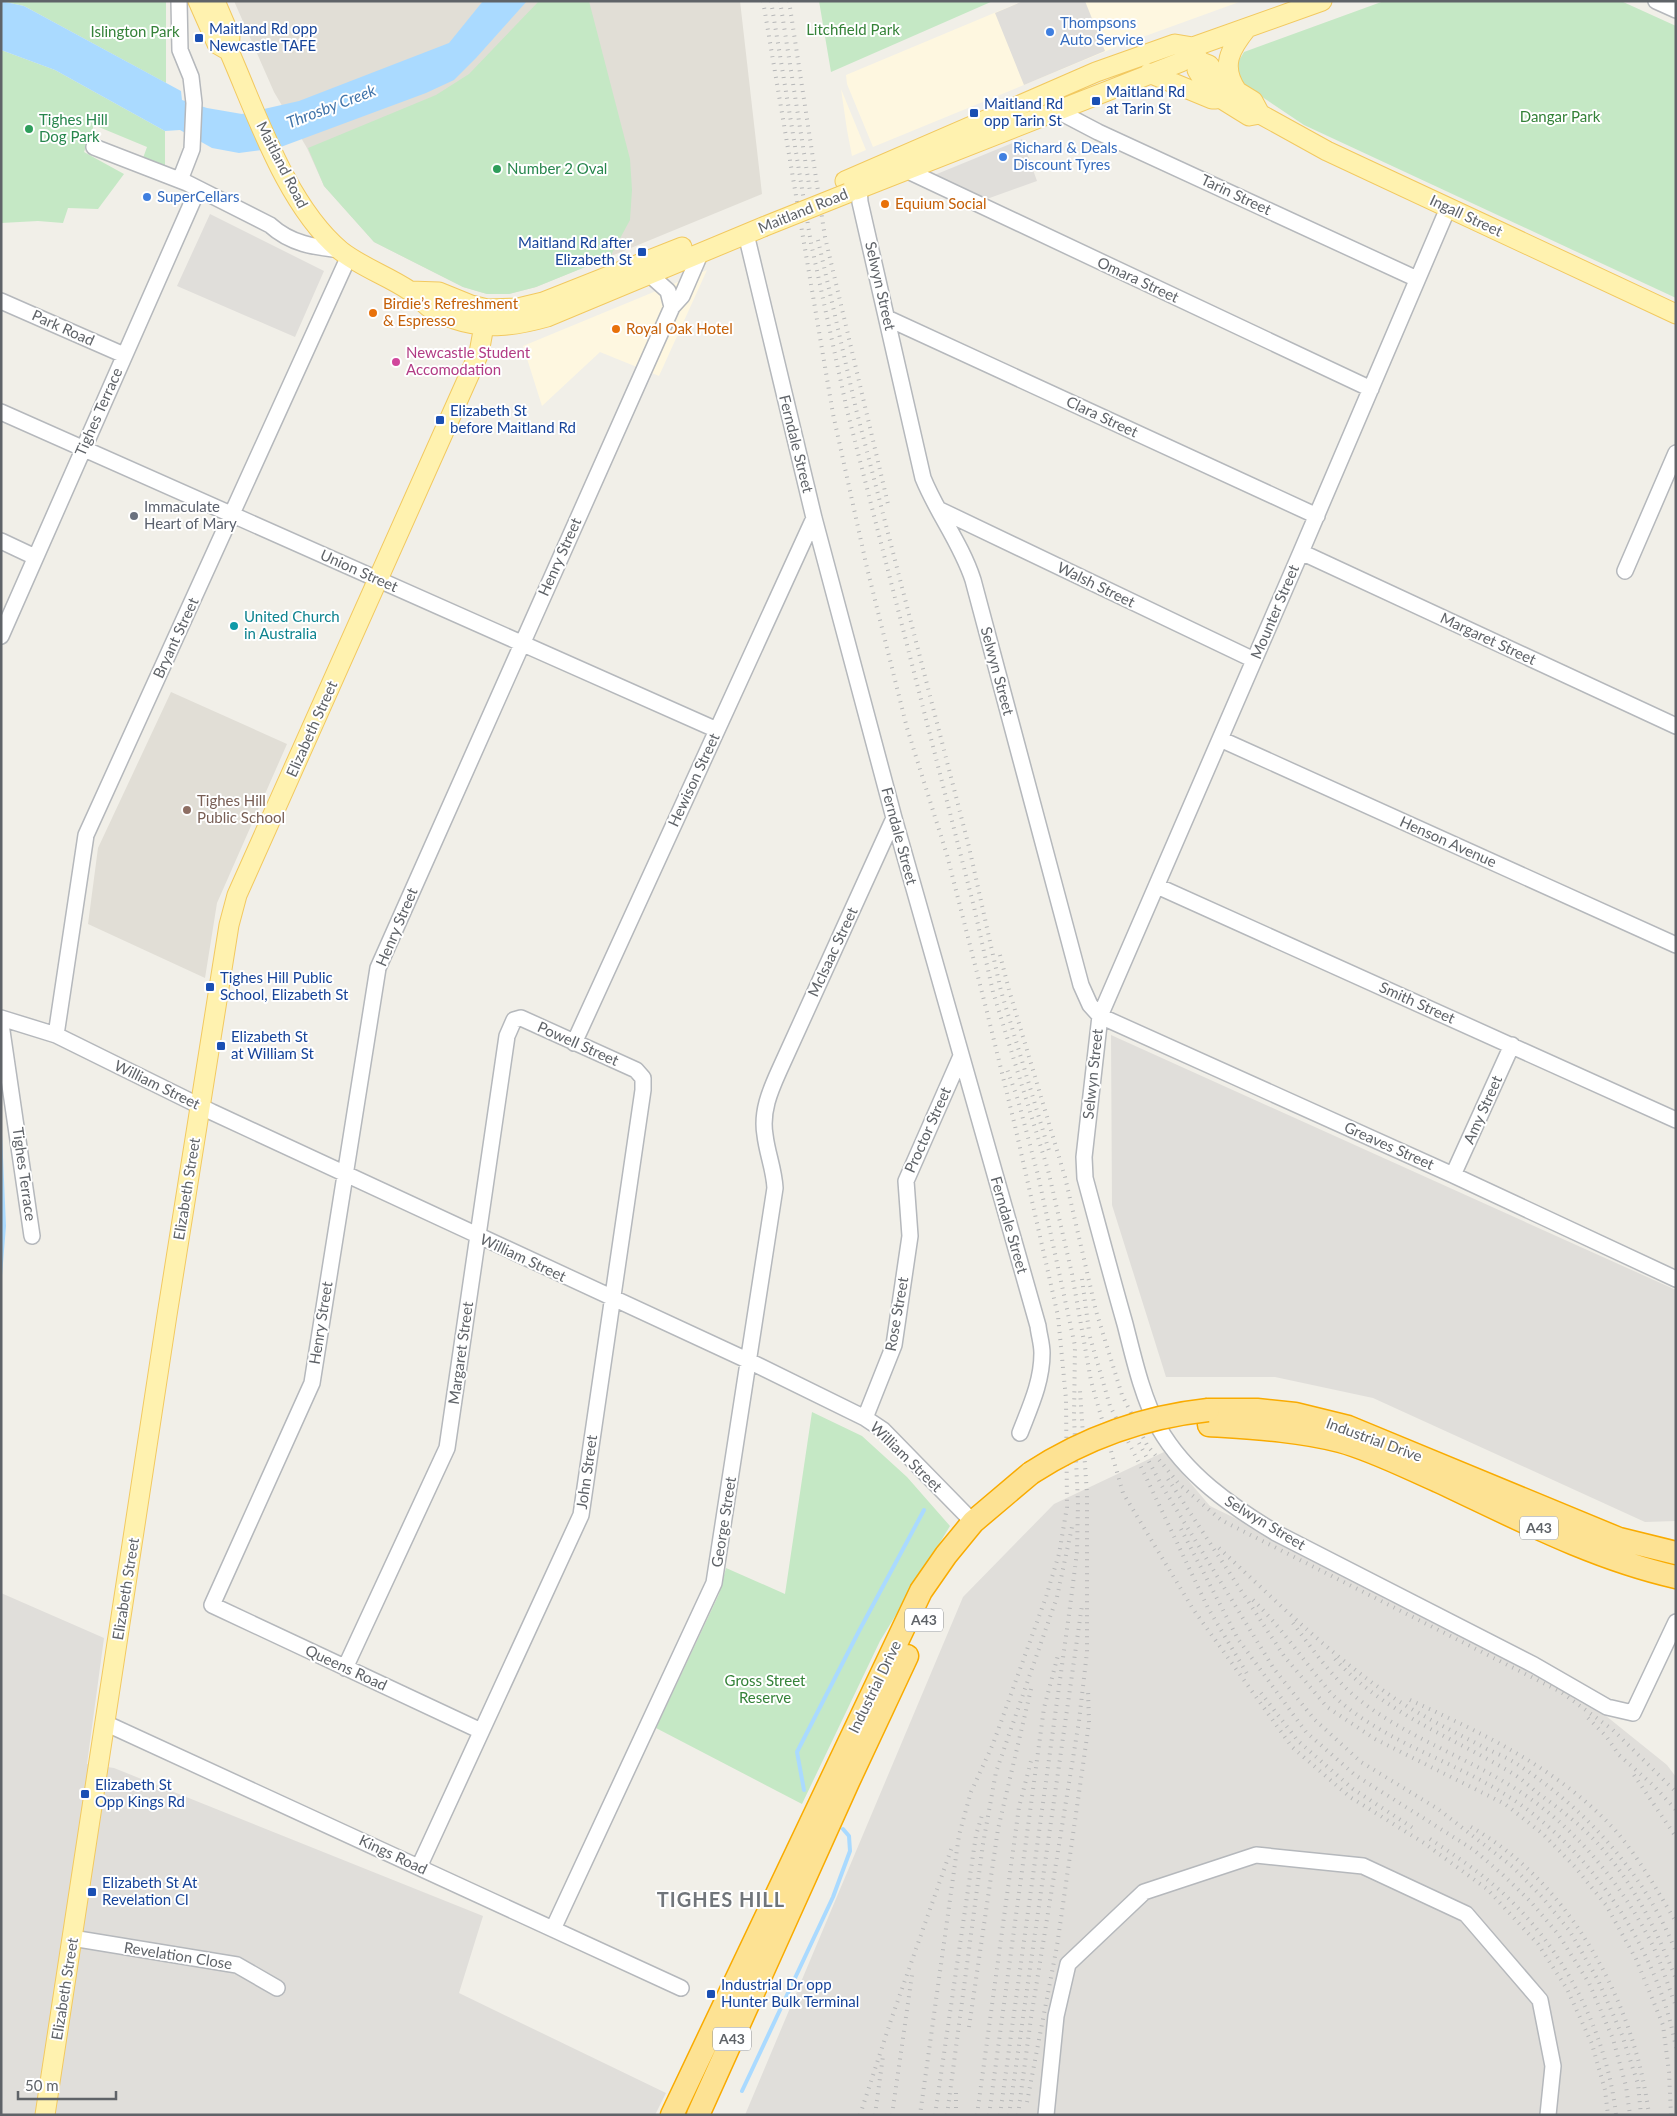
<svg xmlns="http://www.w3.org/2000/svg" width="1677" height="2116" font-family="Lato,sans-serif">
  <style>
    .commercial { fill: #fef7e0 }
    .industrial { fill: #e0deda }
    .education { fill: #e1ded6 }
    .green { fill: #c5e8c5 }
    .water { fill: #aadaff }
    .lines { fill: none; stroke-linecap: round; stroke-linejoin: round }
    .stream { stroke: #aadaff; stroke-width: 4 }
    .minor-casing { stroke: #b5b8bc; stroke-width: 18 }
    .major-casing { stroke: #f2c960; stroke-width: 21 }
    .highway-casing { stroke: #f9ab00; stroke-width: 25 }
    .minor { stroke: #fff; stroke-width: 15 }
    .major { stroke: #fff2af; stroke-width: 19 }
    .highway { stroke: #fde293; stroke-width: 22 }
    .rail { stroke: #b6b7b8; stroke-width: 4; stroke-dasharray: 1 6; stroke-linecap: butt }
    .major-bridge-casing { stroke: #f2c960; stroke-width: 21; stroke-linecap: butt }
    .highway-bridge-casing { stroke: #f9ab00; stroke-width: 25; stroke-linecap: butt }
    .major-bridge { stroke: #fff2af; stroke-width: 19 }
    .highway-bridge { stroke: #fde293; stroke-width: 22 }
    .shop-dot { fill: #3f7fe0; stroke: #fff; stroke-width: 2 }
    .transit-dot { fill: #1a4fb4; stroke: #fff; stroke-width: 2 }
    .leisure-dot { fill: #2e9e5b; stroke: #fff; stroke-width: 2 }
    .food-dot { fill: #e8710a; stroke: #fff; stroke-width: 2 }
    .hotel-dot { fill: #d1479c; stroke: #fff; stroke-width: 2 }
    .worship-dot { fill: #6b7280; stroke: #fff; stroke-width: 2 }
    .culture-dot { fill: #0f9aa8; stroke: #fff; stroke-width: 2 }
    .education-dot { fill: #8d6e63; stroke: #fff; stroke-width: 2 }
    .labels { text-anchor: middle; stroke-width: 4; stroke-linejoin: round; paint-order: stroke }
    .shield { fill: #fff; stroke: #8f9295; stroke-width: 1 }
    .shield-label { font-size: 14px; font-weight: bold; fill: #5f6368 }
    .shop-label { font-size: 15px; fill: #366cbe; stroke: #fff; text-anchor: start }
    .transit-label { font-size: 15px; fill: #164399; stroke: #fff; text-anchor: start }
    .park-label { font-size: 15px; fill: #348238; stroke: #fff }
    .leisure-label { font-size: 15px; fill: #27864d; stroke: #fff; text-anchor: start }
    .street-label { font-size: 15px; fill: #5f6368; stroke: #fff }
    .food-label { font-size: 15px; fill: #c56008; stroke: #fff; text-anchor: start }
    .hotel-label { font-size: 15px; fill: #b23c85; stroke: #fff; text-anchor: start }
    .worship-label { font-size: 15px; fill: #5b616d; stroke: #fff; text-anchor: start }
    .culture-label { font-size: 15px; fill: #0d838f; stroke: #fff; text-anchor: start }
    .education-label { font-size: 15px; fill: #785e54; stroke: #fff; text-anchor: start }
    .water-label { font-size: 16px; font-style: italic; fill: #4174aa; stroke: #fff }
    .district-label { font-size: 20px; font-weight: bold; letter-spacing: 1px; fill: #70757a; stroke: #fff }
  </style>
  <rect width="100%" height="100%" fill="#f1efe8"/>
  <path class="commercial" d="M1023,1H1242L1126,43L873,147L847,84L846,75Z
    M841,89L866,150L852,156L847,130Z
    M707,270L659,376L600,352L542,406L523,346Z"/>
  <path class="industrial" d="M1023,1H1085L1105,51L1024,85L995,13Z
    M1022,139L1037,181L984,200L932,176Z
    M210,214L324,271L295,337L177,286Z
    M1111,1035L1676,1290V1521L1645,1522L1373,1398L1275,1377H1166L1112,1205Z
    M1164,1452L1210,1506L1409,1603L1580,1695L1667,1765L1676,1777V2115H745L963,1597L1054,1504Z
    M1,1593L104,1638L87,1764L114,1768L483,1916L459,1993L666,2093L655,2115H1Z"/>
  <path class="education" d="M234,1H740L762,194L536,287L509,294H487L463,287L374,242L324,186L307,148L274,92Z
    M171,692L287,744L217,903L205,978L88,924L98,848Z"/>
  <path class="green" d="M1,1H166V83L24,6Z
    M539,1H589L630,159L632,190L630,220L610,257L536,287L509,294H487L463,287L374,242L324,186L308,148L436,95L469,74Z
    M819,1H993L831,72Z
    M1384,1H1621L1676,26V298L1304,125L1240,82L1234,62H1238L1244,52Z
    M1,50L55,70L165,131V166L143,158L147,147L94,125L84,152L124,174L98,209L68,208L63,223L38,221L1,223Z
    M812,1412L862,1436L907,1477L950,1526L880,1641L802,1804L656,1728L719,1594L726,1568L785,1594Z"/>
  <path class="water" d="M1,1L24,6L181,91L182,100L207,108L242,114L299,101L449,43L483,1H527L476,58L454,80L426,93L278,148L239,153L212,148L180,130L165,131L55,70L1,50Z
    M1,1111L6,1226L1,1288Z"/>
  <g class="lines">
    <path class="stream" d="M804,1790L797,1752L859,1631L924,1510
      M742,2091L833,1897L850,1851L849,1836L843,1829"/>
    <defs>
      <path id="minor" d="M179,1L180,50L191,77L194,103L192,149L180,180
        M1656,1L1676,10
        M1056,110L1098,132L1417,279
        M94,147L187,183L270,225C291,244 314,247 341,250
        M906,170L1371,389
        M859,188L860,202L923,478C937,513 961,543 973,580L1081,985L1090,1005L1100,1016L1453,1175L1676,1279
        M1448,208L1301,552L1100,1016L1084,1157L1085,1178C1098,1226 1111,1275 1125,1324C1134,1359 1142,1396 1159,1428C1186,1475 1231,1506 1276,1533L1534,1665L1607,1707L1633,1713L1676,1622
        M746,234L814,518L894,818L1038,1326C1039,1335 1042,1344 1042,1353C1042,1382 1030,1407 1020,1433
        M649,274L668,291L672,307
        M1,301L124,355
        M887,318L1317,516
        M1,412L717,730
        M938,509L1254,660
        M1,541L35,557
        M1301,552L1676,726
        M1625,571L1676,453
        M1,636L198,189
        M1220,739L1676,945
        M1157,886L1676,1120
        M1,1018L56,1035L212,1112L749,1361L865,1418L883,1430L973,1522
        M1,1024L32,1236
        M56,1035L86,835L349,256
        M574,1043L814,518
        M1453,1175L1512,1045
        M865,1418L894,1345L910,1236L906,1181L961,1056
        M345,1668L447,1448L507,1036L514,1020L521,1018L636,1070L643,1078V1090L581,1515L419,1867
        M105,1723L681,1988
        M481,1731L212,1605L312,1383L378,968L672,307L682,296L701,252
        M553,1929L714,1583L775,1188C774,1169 767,1153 765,1135C761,1112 770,1091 779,1071L894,818
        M72,1938L237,1965L277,1988
        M1046,2115L1056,2016L1068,1964L1144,1892L1256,1855L1363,1866L1466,1914L1540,2000L1553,2066L1548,2115"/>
      <path id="major" d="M198,1L217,44L229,51
        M215,1L230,36L229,51C257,115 287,206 341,251C363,268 388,276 410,291C417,295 423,303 430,308C437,313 446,316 454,319C486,330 515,326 547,317L763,227
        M1195,52L1199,61L1197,70L1205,83L1217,92L1220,98L1249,116L1260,114
        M1199,61L1209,65L1218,78L1227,85L1253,101L1260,114L1327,151L1676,314
        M1149,73L1212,99H1216
        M1237,91C1220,66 1230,49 1247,28
        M845,181L1096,72L1175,44L1193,47L1322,1
        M856,190L1181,62L1193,47
        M410,291L439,292L471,305L487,309L518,308L543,302L682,247
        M45,2115L167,1315L229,925L237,895L479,353L487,309"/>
      <path id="highway" d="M1208,1410H1257L1295,1414L1348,1427L1619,1539L1676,1553
        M1209,1425C1253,1428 1297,1430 1340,1441C1373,1450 1406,1467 1438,1481C1515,1517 1592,1558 1676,1577
        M672,2115L921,1591L946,1555L973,1522L1031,1473
        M698,2115L848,1782L907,1656"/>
    </defs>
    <use href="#minor" class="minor-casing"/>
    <use href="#major" class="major-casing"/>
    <use href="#highway" class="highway-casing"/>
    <use href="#minor" class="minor"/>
    <use href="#major" class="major"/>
    <use href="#highway" class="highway"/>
    <path class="rail" d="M763,1L833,414L867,568L907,728L947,855L987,1012L1015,1126L1058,1316L1066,1399L1067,1507L1059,1554L1046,1597L993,1744L971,1792L959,1835L920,2115
      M771,1L811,243L847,410L974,907L993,992L1048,1170L1072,1274L1091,1381L1123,1493L1193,1609L1292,1747L1350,1797L1424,1843L1487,1889L1538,1944L1567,1989L1592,2044L1605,2090L1608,2115
      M780,1L810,191
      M789,1L825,237L888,504
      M818,240L856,409L969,847L1001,991L1050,1154
      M1000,955L1009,990L1065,1177L1096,1311L1122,1395L1147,1445L1179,1484L1221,1520L1561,1692L1613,1730L1676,1792
      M1082,1279L1089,1331
      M1090,1337L1110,1406L1144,1473L1208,1608L1249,1677
      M1139,1443L1162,1486L1274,1669L1314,1719L1361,1762L1438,1809L1513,1867L1542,1897L1569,1930L1598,1980L1622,2035L1638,2084L1641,2115
      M1168,1479L1284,1656L1327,1707L1375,1739L1505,1804L1543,1834L1575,1867L1606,1905L1636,1959L1663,2025L1669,2072L1671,2115
      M1181,1529L1238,1639L1306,1732L1355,1775L1474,1850L1503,1875L1531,1902L1558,1934L1589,1983L1613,2039L1626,2086L1630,2115
      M1219,1548C1276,1601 1332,1657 1397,1700C1425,1718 1457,1733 1487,1749C1498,1754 1510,1759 1520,1766C1588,1811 1646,1876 1676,1952
      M1253,1600C1277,1623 1296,1650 1316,1675C1323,1683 1329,1692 1336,1698C1385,1742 1451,1760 1506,1795C1590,1847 1659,1951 1676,2048
      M1293,1623C1312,1649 1332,1677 1357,1698C1403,1735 1461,1755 1511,1786C1572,1823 1621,1882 1653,1946C1662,1965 1668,1986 1676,2006
      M1335,1659C1384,1713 1452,1737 1512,1773C1522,1779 1530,1787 1539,1794C1560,1809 1582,1826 1599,1845C1634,1884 1657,1931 1676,1979
      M1261,1693L1298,1741L1353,1789L1413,1828
      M1410,1700C1484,1734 1559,1769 1615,1830C1639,1858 1657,1890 1676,1922
      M1588,1718L1606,1736L1619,1755L1654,1786L1676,1810
      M1634,1775L1676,1837
      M1471,1827C1571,1883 1635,2004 1649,2115
      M1430,1839C1462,1860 1493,1881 1519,1909C1571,1963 1608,2041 1616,2115
      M969,2027L998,1829L1032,1685
      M1027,2102L1057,1946L1089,1723L1088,1690
      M860,2115L891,2020L953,1844
      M875,2115L883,2056
      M892,2115L912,1975
      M935,2115L976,1835L983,1812
      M947,2115L983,1844L996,1772L1057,1597L1072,1527
      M956,2115V2090
      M977,2115L1019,1807L1031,1761
      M989,2115L1044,1708L1058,1655
      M1000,2115L1070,1607L1077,1552L1078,1503L1074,1417L1075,1346L1038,1175L1018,1100L1007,1069
      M1009,2115L1082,1605
      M1018,2115L1031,2018L1079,1721L1087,1652V1494L1080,1391"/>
    <defs>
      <path id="major-bridge" d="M763,227L848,193"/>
      <path id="highway-bridge" d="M1031,1473C1085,1438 1143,1417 1208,1410"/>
    </defs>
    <use href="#major-bridge" class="major-bridge-casing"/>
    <use href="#highway-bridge" class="highway-bridge-casing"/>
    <use href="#major-bridge" class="major-bridge"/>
    <use href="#highway-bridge" class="highway-bridge"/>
  </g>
  <g class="shop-dot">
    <circle cx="1050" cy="32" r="5"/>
    <circle cx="1003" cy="157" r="5"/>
    <circle cx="147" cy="197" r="5"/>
  </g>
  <g class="transit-dot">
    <rect x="194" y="33" width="10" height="10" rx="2.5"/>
    <rect x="1091" y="96" width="10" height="10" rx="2.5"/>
    <rect x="969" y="108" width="10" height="10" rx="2.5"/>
    <rect x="637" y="247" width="10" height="10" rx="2.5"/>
    <rect x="435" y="415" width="10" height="10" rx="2.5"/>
    <rect x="205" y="982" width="10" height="10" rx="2.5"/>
    <rect x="216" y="1041" width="10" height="10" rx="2.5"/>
    <rect x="80" y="1789" width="10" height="10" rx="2.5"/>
    <rect x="87" y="1887" width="10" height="10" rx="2.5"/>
    <rect x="706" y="1989" width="10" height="10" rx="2.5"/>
  </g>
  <g class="leisure-dot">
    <circle cx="29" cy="129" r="5"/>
    <circle cx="497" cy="169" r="5"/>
  </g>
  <g class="food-dot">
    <circle cx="885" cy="204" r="5"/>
    <circle cx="373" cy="313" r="5"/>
    <circle cx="616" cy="329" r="5"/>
  </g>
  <circle class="hotel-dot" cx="396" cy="362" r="5"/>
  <circle class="worship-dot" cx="134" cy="516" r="5"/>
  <circle class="culture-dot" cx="234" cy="626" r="5"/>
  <circle class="education-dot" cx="187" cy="810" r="5"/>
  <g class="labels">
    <g class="shield">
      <rect x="1520" y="1516.5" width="38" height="23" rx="4"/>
      <rect x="905" y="1608.5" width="38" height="23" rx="4"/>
      <rect x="713" y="2027.5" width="38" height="23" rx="4"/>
    </g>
    <g class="shield-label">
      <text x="1539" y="1533">A43</text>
      <text x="924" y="1625">A43</text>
      <text x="732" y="2044">A43</text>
    </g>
    <g class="shop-label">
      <text x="1060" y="28">Thompsons<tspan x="1060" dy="17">Auto Service</tspan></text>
      <text x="1013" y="153">Richard &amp; Deals<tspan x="1013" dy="17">Discount Tyres</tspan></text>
      <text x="157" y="202">SuperCellars</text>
    </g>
    <g class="transit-label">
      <text x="209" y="34">Maitland Rd opp<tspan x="209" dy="17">Newcastle TAFE</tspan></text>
      <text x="1106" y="97">Maitland Rd<tspan x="1106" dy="17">at Tarin St</tspan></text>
      <text x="984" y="109">Maitland Rd<tspan x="984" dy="17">opp Tarin St</tspan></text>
      <text x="632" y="248" text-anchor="end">Maitland Rd after<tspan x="632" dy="17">Elizabeth St</tspan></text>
      <text x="450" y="416">Elizabeth St<tspan x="450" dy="17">before Maitland Rd</tspan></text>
      <text x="220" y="983">Tighes Hill Public<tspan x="220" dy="17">School, Elizabeth St</tspan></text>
      <text x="231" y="1042">Elizabeth St<tspan x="231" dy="17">at William St</tspan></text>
      <text x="95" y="1790">Elizabeth St<tspan x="95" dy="17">Opp Kings Rd</tspan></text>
      <text x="102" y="1888">Elizabeth St At<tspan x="102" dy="17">Revelation Cl</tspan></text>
      <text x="721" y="1990">Industrial Dr opp<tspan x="721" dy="17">Hunter Bulk Terminal</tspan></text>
    </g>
    <g class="park-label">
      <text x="853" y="35">Litchfield Park</text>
      <text x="135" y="37">Islington Park</text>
      <text x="1560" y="122">Dangar Park</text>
      <text x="765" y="1686">Gross Street<tspan x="765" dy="17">Reserve</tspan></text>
    </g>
    <g class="leisure-label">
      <text x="39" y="125">Tighes Hill<tspan x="39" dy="17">Dog Park</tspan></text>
      <text x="507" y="174">Number 2 Oval</text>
    </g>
    <g class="street-label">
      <text transform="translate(282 165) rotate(63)" y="5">Maitland Road</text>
      <text transform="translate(1236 195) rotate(25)" y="5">Tarin Street</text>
      <text transform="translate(803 211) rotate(-22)" y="5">Maitland Road</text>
      <text transform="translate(1466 216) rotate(25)" y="5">Ingall Street</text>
      <text transform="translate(1138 280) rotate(25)" y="5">Omara Street</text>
      <text transform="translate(880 286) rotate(77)" y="5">Selwyn Street</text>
      <text transform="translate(63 328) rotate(24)" y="5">Park Road</text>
      <text transform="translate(99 412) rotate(-66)" y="5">Tighes Terrace</text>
      <text transform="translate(1102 417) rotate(25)" y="5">Clara Street</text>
      <text transform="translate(796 444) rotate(76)" y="5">Ferndale Street</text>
      <text transform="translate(560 557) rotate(-66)" y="5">Henry Street</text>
      <text transform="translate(359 571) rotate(24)" y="5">Union Street</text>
      <text transform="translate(1096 585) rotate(26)" y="5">Walsh Street</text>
      <text transform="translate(1275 612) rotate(-67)" y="5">Mounter Street</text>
      <text transform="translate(176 638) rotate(-65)" y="5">Bryant Street</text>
      <text transform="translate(1488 639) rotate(25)" y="5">Margaret Street</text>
      <text transform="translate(997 671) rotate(75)" y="5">Selwyn Street</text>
      <text transform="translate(312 729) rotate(-66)" y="5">Elizabeth Street</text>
      <text transform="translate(694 780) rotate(-65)" y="5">Hewison Street</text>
      <text transform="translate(899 836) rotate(75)" y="5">Ferndale Street</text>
      <text transform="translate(1448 842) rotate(24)" y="5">Henson Avenue</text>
      <text transform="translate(397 927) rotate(-67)" y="5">Henry Street</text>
      <text transform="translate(833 952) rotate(-65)" y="5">McIsaac Street</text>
      <text transform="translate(1417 1003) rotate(24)" y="5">Smith Street</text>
      <text transform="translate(578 1044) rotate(24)" y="5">Powell Street</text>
      <text transform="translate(1093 1074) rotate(-84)" y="5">Selwyn Street</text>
      <text transform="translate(157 1085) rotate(26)" y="5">William Street</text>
      <text transform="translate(1483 1110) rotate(-66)" y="5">Amy Street</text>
      <text transform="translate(928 1130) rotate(-66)" y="5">Proctor Street</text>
      <text transform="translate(1389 1146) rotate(24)" y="5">Greaves Street</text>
      <text transform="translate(24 1174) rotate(82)" y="5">Tighes Terrace</text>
      <text transform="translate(187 1189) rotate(-81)" y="5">Elizabeth Street</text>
      <text transform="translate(1009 1225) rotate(74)" y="5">Ferndale Street</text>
      <text transform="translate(523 1258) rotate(25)" y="5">William Street</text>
      <text transform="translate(897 1314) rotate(-80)" y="5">Rose Street</text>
      <text transform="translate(321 1323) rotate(-81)" y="5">Henry Street</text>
      <text transform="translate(461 1353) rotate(-82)" y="5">Margaret Street</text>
      <text transform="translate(1374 1440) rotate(20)" y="5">Industrial Drive</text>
      <text transform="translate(906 1457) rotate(44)" y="5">William Street</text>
      <text transform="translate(587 1472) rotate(-82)" y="5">John Street</text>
      <text transform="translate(724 1522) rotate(-81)" y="5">George Street</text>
      <text transform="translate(1265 1523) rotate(31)" y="5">Selwyn Street</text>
      <text transform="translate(126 1589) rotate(-81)" y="5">Elizabeth Street</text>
      <text transform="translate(346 1668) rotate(25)" y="5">Queens Road</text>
      <text transform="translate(875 1687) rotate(-64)" y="5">Industrial Drive</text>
      <text transform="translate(393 1855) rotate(25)" y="5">Kings Road</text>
      <text transform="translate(178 1956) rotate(9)" y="5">Revelation Close</text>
      <text transform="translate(65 1989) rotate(-81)" y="5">Elizabeth Street</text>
    </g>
    <g class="food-label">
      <text x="895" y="209">Equium Social</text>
      <text x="383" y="309">Birdie’s Refreshment<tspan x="383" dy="17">&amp; Espresso</tspan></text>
      <text x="626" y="334">Royal Oak Hotel</text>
    </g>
    <g class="hotel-label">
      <text x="406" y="358">Newcastle Student<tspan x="406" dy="17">Accomodation</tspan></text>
    </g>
    <g class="worship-label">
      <text x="144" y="512">Immaculate<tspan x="144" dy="17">Heart of Mary</tspan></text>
    </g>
    <g class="culture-label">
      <text x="244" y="622">United Church<tspan x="244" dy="17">in Australia</tspan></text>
    </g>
    <g class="education-label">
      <text x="197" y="806">Tighes Hill<tspan x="197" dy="17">Public School</tspan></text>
    </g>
    <g class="water-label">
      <text transform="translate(331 106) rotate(-21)" y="6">Throsby Creek</text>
    </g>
    <g class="district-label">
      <text x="721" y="1907">TIGHES HILL</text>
    </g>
  </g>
  <rect width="1677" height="2116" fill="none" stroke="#5f6368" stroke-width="5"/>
  <path d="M18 2091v8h98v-8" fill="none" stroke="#5f6368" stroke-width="2.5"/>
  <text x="25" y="2091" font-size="15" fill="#5f6368" stroke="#ffffff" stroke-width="4" paint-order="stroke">50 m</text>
</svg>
